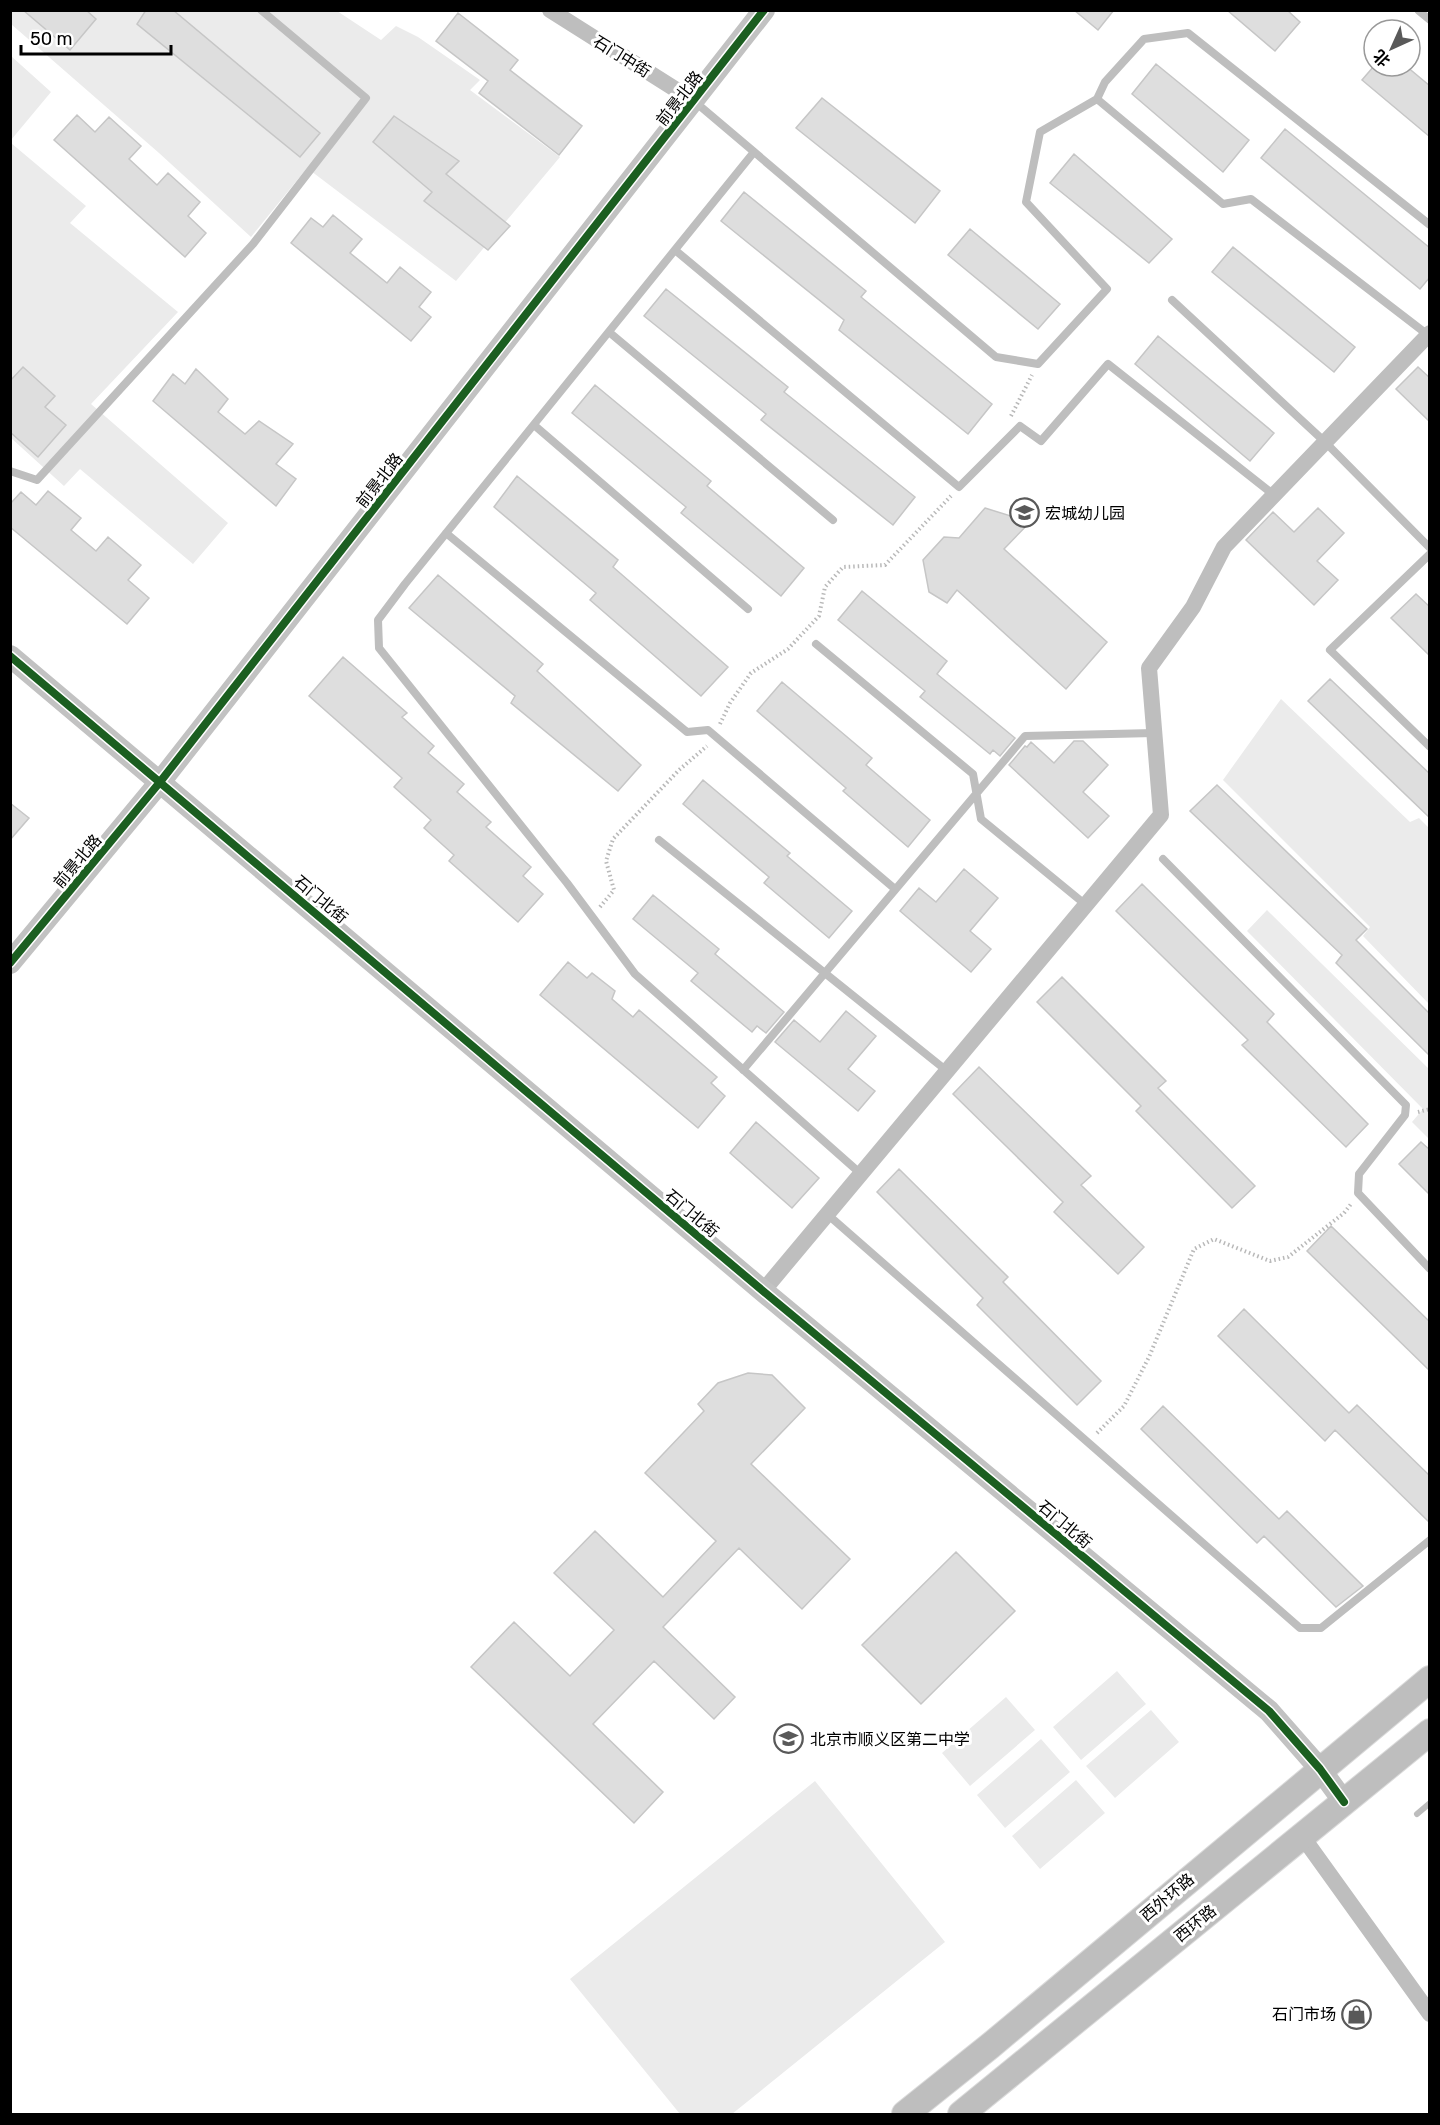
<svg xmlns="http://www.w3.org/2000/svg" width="1440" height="2125" font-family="Rubik,'Noto Sans SC',sans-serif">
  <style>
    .green { fill: #ebebeb }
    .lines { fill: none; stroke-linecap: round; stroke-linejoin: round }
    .stream { stroke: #bdbdbd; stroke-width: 6 }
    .building { fill: #dedede; stroke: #c6c6c6; stroke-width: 1.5 }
    .primary-casing { stroke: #dbdbdb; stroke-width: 28 }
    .path { stroke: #b9b9b9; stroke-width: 4; stroke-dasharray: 1.5 3; stroke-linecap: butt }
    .lane { stroke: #bebebe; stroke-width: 8 }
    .street { stroke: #bebebe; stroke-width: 16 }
    .secondary { stroke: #c2c2c2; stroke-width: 22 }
    .primary { stroke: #bebebe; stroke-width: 26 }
    .cycleway-casing { stroke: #fff; stroke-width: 11 }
    .cycleway { stroke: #1b5e20; stroke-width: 8 }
    .labels { text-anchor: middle; stroke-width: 6; stroke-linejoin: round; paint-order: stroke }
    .street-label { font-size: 16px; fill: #000; stroke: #fff }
    .poi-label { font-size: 16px; fill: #000; stroke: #fff; text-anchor: start }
  </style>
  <rect width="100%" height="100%" fill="#fff"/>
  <path class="green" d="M11,10L337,11L381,40L396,26L418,37L480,80L470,90L560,157L456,281L307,168L251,237L159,153L11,24Z
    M11,56L51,92L11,140Z
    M11,143L86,206L70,223L178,312L91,404L228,523L193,564L80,469L64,486L11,438Z
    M1281,699L1410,822L1419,818L1429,828V1004L1363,936L1370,927L1223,780Z
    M1267,910L1429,1069V1139L1412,1122L1423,1109L1247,931Z
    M1117,1671L1146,1704L1081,1760L1053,1727Z
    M1006,1697L1035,1730L970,1786L942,1753Z
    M1151,1710L1179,1742L1115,1798L1086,1766Z
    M1041,1739L1070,1772L1005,1828L977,1795Z
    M1076,1780L1105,1813L1040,1869L1012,1836Z
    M815,1781L945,1942L732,2114H680L570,1979Z"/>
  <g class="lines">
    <path class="stream" d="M1417,1814L1430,1803"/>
  </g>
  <path class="building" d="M23,10H86L96,19L70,50Z
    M146,10H173L320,133L300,157L137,24Z
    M1074,10H1114L1098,30Z
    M1227,10H1287L1300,22L1275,51Z
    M458,13L518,60L510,70L582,126L559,155L479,93L488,81L436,41Z
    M1156,64L1249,140L1223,172L1132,94Z
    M1374,66H1406L1430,86V137L1362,80Z
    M822,98L940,191L915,223L796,128Z
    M77,115L95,132L109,117L141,146L129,159L157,185L168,173L200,202L188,216L206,233L185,257L54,140Z
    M394,116L459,161L446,174L510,226L488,250L424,201L432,192L373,142Z
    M1285,129L1430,248V277L1420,289L1261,158Z
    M1074,154L1172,239L1149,263L1050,183Z
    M744,192L866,291L861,297L992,404L968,434L839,330L844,320L721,221Z
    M333,215L362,239L350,253L387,283L400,267L431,292L419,307L431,317L411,341L291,243L311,218L323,227Z
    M970,229L1060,304L1038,329L948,255Z
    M1233,247L1355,347L1334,372L1212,272Z
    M666,289L788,387L784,392L915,497L893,525L761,420L766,414L644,316Z
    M1158,336L1274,433L1250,461L1135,364Z
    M23,367L55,396L45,407L66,425L38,457L10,432V381Z
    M1418,367L1430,378V422L1396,389Z
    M196,369L228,399L218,412L245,434L259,421L293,444L276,464L296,479L276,506L153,401L173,374L185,384Z
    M595,385L711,481L707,486L804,568L781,596L681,513L686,507L572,413Z
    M517,476L618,560L613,567L728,667L701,696L590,600L596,593L494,507Z
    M48,491L81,518L71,530L96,551L108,537L141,565L128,580L149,598L127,624L10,527V504L21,492L36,505Z
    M985,508L1030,522L1004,549L1107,642L1066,689L957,590L947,603L929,592L923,560L944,537L959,538Z
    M1318,508L1344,533L1317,561L1338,580L1314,605L1246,540L1273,512L1294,532Z
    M438,575L543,664L537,671L641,765L618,791L511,703L515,696L409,608Z
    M862,591L947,661L937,674L1015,738L1000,756L993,750L990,754L920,697L925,691L838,620Z
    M1416,594L1430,607V656L1391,618Z
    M343,657L407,713L402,717L434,746L428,753L464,784L457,792L491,822L486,827L531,867L523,876L543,894L518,922L449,861L454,855L424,828L431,820L394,787L402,778L309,696Z
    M1330,679L1430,774V818L1308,701Z
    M782,682L872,758L866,765L930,820L908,847L843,791L846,788L757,711Z
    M1074,741H1083L1108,765L1083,792L1109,816L1088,838L1009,765L1025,746L1027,747L1031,742L1054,763Z
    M703,780L790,853L787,856L852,911L829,938L764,883L769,877L683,804Z
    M1217,785L1367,929L1356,940L1430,1014V1056L1336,963L1342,955L1190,811Z
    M10,803L29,818L10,840Z
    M964,869L998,898L970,931L991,949L971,972L900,911L919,888L936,902Z
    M1142,884L1274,1014L1267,1022L1368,1124L1346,1147L1242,1045L1248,1040L1116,911Z
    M653,895L719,949L715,954L784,1012L766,1033L757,1026L752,1032L691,981L698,973L633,919Z
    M568,962L587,978L592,973L615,991L612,999L633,1017L639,1010L717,1077L711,1083L725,1096L698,1128L540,995Z
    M1062,977L1166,1081L1158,1088L1255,1186L1232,1208L1136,1111L1141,1106L1037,1002Z
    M846,1011L876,1036L848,1069L875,1091L858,1111L775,1042L794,1020L820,1042Z
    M979,1067L1091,1176L1081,1185L1144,1247L1118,1274L1054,1212L1063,1202L953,1094Z
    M756,1122L819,1178L792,1208L730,1153Z
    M1421,1142L1430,1150V1195L1399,1164Z
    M899,1169L1008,1277L1003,1282L1101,1381L1077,1405L977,1305L983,1298L877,1192Z
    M1331,1226L1430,1322V1371L1307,1251Z
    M1244,1309L1349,1413L1357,1405L1430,1476V1523L1335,1430L1325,1441L1218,1336Z
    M748,1373L772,1375L805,1408L751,1464L850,1559L802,1609L739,1548L663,1627L735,1697L714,1719L654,1661L593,1724L663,1792L634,1823L471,1667L514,1622L570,1676L614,1630L554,1573L595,1531L663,1597L716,1541L645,1473L704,1411L698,1404L718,1383Z
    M1163,1406L1279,1519L1287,1511L1363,1586L1336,1607L1264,1536L1257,1543L1141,1429Z
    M956,1552L1015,1611L921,1704L862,1645Z"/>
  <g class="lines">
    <defs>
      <path id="primary" d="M905,2114L990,2046L1430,1679
        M961,2114L1430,1732"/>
    </defs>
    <use href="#primary" class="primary-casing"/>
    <path class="path" d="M1011,416L1032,375
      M720,724L730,703L751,673L788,649L819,616L825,587L843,567L885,565L951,496
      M600,907L614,890L606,861L613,839L679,770L707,746
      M1418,1112L1430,1109
      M1097,1433L1124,1406L1149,1357L1194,1249L1214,1239L1270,1261L1288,1257L1344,1213L1351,1204"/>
    <path class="lane" d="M1419,11L1430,20
      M1097,99L1223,204L1251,199L1428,335
      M694,101L996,357L1038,364L1107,289L1026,202L1040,132L1097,99L1105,82L1144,39L1188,33L1430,225
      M754,152L405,584L378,620L379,648L567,883L635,974L861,1174
      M675,250L959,487L1020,426L1041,441L1108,364L1274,495
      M1172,300L1325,442L1430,548
      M609,332L833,520
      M534,425L748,609
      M10,471L37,480L253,244L366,98L261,10
      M446,533L687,732L708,730L895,889
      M1430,554L1330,650L1430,747
      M816,644L973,774L981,819L1086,905
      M659,840L947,1071
      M1163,859L1406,1105L1405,1115L1359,1174L1358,1193L1430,1269
      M743,1070L1025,736L1154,733
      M827,1214L1300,1628H1321L1430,1540"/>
    <path class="street" d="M550,10L694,101
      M763,1291L1161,815L1149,668L1193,607L1224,547L1430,333
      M1302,1836L1430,2014"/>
    <path class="secondary" d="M10,656L763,1291L1269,1711L1320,1769L1344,1802
      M10,963L160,782L764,10"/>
    <use href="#primary" class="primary"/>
    <defs>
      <path id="cycleway" d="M10,656L763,1291L1269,1711L1320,1769L1344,1802
        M10,963L160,782L764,10"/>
    </defs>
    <use href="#cycleway" class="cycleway-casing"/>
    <use href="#cycleway" class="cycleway"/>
  </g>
  <defs>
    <symbol id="school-ring" viewBox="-11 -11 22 22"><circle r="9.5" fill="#fff" stroke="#595959" stroke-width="1.5"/><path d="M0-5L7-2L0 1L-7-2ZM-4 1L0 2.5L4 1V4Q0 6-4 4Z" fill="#595959"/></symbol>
    <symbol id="shop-ring" viewBox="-11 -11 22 22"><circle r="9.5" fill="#fff" stroke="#595959" stroke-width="1.5"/><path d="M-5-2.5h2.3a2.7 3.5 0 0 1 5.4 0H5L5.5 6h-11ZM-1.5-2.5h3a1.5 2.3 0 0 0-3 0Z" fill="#595959"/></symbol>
  </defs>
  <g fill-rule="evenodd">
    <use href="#school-ring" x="1008" y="496" width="33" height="33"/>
    <use href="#school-ring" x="772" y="1722" width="33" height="33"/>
    <use href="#shop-ring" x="1340" y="1998" width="33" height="33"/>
  </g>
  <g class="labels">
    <g class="street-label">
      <text transform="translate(622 56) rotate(32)" y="6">石门中街</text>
      <text transform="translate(679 98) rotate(-52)" y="6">前景北路</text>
      <text transform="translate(379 480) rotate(-52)" y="6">前景北路</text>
      <text transform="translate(77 861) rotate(-50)" y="6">前景北路</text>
      <text transform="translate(321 899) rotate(40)" y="6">石门北街</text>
      <text transform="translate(692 1213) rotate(40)" y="6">石门北街</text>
      <text transform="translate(1065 1524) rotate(40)" y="6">石门北街</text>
      <text transform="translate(1167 1897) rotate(-40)" y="6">西外环路</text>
      <text transform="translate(1195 1923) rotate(-39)" y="6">西环路</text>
    </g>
    <g class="poi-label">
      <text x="1045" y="519">宏城幼儿园</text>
      <text x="810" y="1745">北京市顺义区第二中学</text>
      <text x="1336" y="2020" text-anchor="end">石门市场</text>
    </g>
  </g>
  <rect width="1440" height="2125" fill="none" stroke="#000000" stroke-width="24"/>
  <g transform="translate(1392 48) rotate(225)"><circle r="28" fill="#ffffff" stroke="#999999" stroke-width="1.5"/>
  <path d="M0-4.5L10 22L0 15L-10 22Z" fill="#595959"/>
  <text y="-9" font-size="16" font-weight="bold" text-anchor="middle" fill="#000000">北</text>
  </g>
  <path d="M21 45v9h150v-9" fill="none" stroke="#000000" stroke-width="3"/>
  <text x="30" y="45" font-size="18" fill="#000000" stroke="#ffffff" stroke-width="4.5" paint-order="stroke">50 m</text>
</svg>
